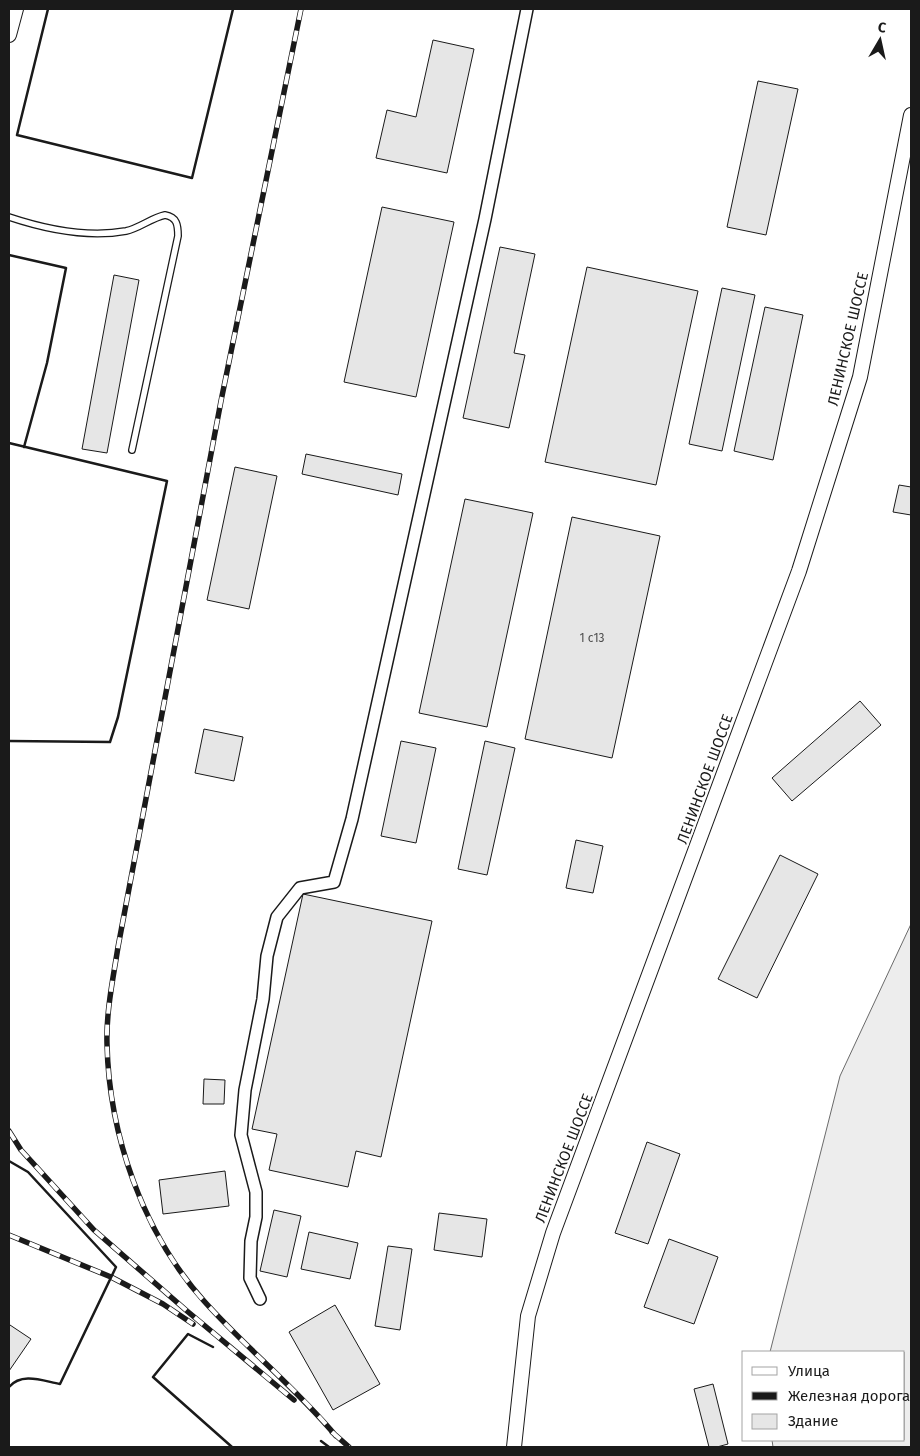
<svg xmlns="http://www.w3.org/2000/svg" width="920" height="1456" font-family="'Fira Sans',sans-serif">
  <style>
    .built { fill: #ededed; stroke: #6a6a6a }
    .building { fill: #e6e6e6; stroke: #1a1a1a }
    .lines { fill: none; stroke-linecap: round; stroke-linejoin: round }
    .service-casing { stroke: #1a1a1a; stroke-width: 8 }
    .minor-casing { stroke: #1a1a1a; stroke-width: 14 }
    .tertiary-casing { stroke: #1a1a1a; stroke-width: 16 }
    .service { stroke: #fff; stroke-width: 5.5 }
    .minor { stroke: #fff; stroke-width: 11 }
    .tertiary { stroke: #fff; stroke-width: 14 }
    .rail-casing { stroke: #1a1a1a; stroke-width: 5.5 }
    .rail { stroke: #fff; stroke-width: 4; stroke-dasharray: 11; stroke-linecap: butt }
    .wall { stroke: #1a1a1a; stroke-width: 2.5 }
    .labels { text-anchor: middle; stroke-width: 4; stroke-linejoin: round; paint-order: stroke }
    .number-label { font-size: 12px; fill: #4d4d4d }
    .street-label { font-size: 15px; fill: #1a1a1a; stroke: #fff }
  </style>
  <rect width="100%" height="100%" fill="#fff"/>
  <path class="built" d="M911,924V1447H773L772,1440H904V1352H770L840,1076Z"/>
  <path class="building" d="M433,40L474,49L447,173L376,158L387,110L416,117Z
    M758,81L798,89L766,235L727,227Z
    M382,207L454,222L416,397L344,382Z
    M500,247L535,254L514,353L525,355L509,428L463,418Z
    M587,267L698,291L656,485L545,462Z
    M114,275L139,280L107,453L82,449Z
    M722,288L755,295L722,451L689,444Z
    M765,307L803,315L773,460L734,451Z
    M306,454L402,474L398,495L302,474Z
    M235,467L277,476L249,609L207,600Z
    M899,485L911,487V515L893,512Z
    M465,499L533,513L487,727L419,713Z
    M572,517L660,536L612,758L525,739Z
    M860,701L881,725L792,801L772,778Z
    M204,729L243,737L234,781L195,773Z
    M401,741L436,748L416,843L381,836Z
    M485,741L515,748L487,875L458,869Z
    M576,840L603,846L593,893L566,888Z
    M780,855L818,874L757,998L718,979Z
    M303,894L432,921L381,1157L356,1151L348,1187L269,1170L277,1134L252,1129Z
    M204,1079L225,1080L224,1104H203Z
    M647,1142L680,1154L648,1244L615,1233Z
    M225,1171L229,1206L163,1214L159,1180Z
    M274,1210L301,1216L287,1277L260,1271Z
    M439,1213L487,1219L482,1257L434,1250Z
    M309,1232L358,1243L350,1279L301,1269Z
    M669,1239L718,1257L694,1324L644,1307Z
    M388,1246L412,1249L400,1330L375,1326Z
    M335,1305L380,1384L333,1410L289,1332Z
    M10,1325L31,1339L9,1371V1327Z
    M713,1384L728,1444L717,1447H709L694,1389Z"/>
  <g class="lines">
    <defs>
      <path id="service" d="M9,217C45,229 88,238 126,231C140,228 151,218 165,215C177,217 178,225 178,236L132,450"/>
      <path id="minor" d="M260,1299L250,1278L251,1241L256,1217V1192L241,1135L245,1090L263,999L267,956L277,917L300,888L334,882L352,819L485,219L527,9"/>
      <path id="tertiary" d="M9,35L16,9
        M514,1447L528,1316L553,1233L799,571L860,377L911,115"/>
    </defs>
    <use href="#service" class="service-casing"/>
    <use href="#minor" class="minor-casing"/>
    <use href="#tertiary" class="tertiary-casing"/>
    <use href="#service" class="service"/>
    <use href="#minor" class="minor"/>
    <use href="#tertiary" class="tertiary"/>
    <defs>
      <path id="rail" d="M301,9L221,401L118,947C113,979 106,1012 107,1044C109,1135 143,1233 204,1301C246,1348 296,1388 336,1436
        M9,1131L21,1150L94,1230L187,1311L294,1400
        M9,1235L111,1277L163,1304L193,1324
        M332,1432L349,1447"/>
    </defs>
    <use href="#rail" class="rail-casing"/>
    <use href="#rail" class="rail"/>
    <path class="wall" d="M48,9L17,135L192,178L233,9
      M9,255L66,268L47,363L24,447
      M9,443L167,481L118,717L110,742L9,741
      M9,1161L28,1172L116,1267L60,1384C43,1381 22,1372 9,1387
      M213,1347L188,1334L153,1377L232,1447
      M321,1441L329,1447"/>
  </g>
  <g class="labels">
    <g class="number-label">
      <text x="592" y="642">1 с13</text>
    </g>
    <g class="street-label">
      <text transform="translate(848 339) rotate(-77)" y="5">ЛЕНИНСКОЕ ШОССЕ</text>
      <text transform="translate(705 779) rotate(-70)" y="5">ЛЕНИНСКОЕ ШОССЕ</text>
      <text transform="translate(564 1158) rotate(-69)" y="5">ЛЕНИНСКОЕ ШОССЕ</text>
    </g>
  </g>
  <rect width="920" height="1456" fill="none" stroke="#1a1a1a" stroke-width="20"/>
  <rect x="742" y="1351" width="162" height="90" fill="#ffffff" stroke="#a3a3a3"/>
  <rect x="752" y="1367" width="25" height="8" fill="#ffffff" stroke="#a3a3a3"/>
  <text x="788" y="1376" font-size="15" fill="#1a1a1a">Улица</text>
  <rect x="752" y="1392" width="25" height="8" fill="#1a1a1a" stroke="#a3a3a3"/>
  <text x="788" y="1401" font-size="15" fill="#1a1a1a">Железная дорога</text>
  <rect x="752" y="1414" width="25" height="15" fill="#e6e6e6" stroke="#a3a3a3"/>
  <text x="788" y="1426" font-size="15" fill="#1a1a1a">Здание</text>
  <g transform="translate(880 40) rotate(9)" stroke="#ffffff" stroke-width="4" paint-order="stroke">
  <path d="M0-4L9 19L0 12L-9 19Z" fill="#1a1a1a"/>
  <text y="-8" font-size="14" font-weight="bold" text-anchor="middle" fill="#1a1a1a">С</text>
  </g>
</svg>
